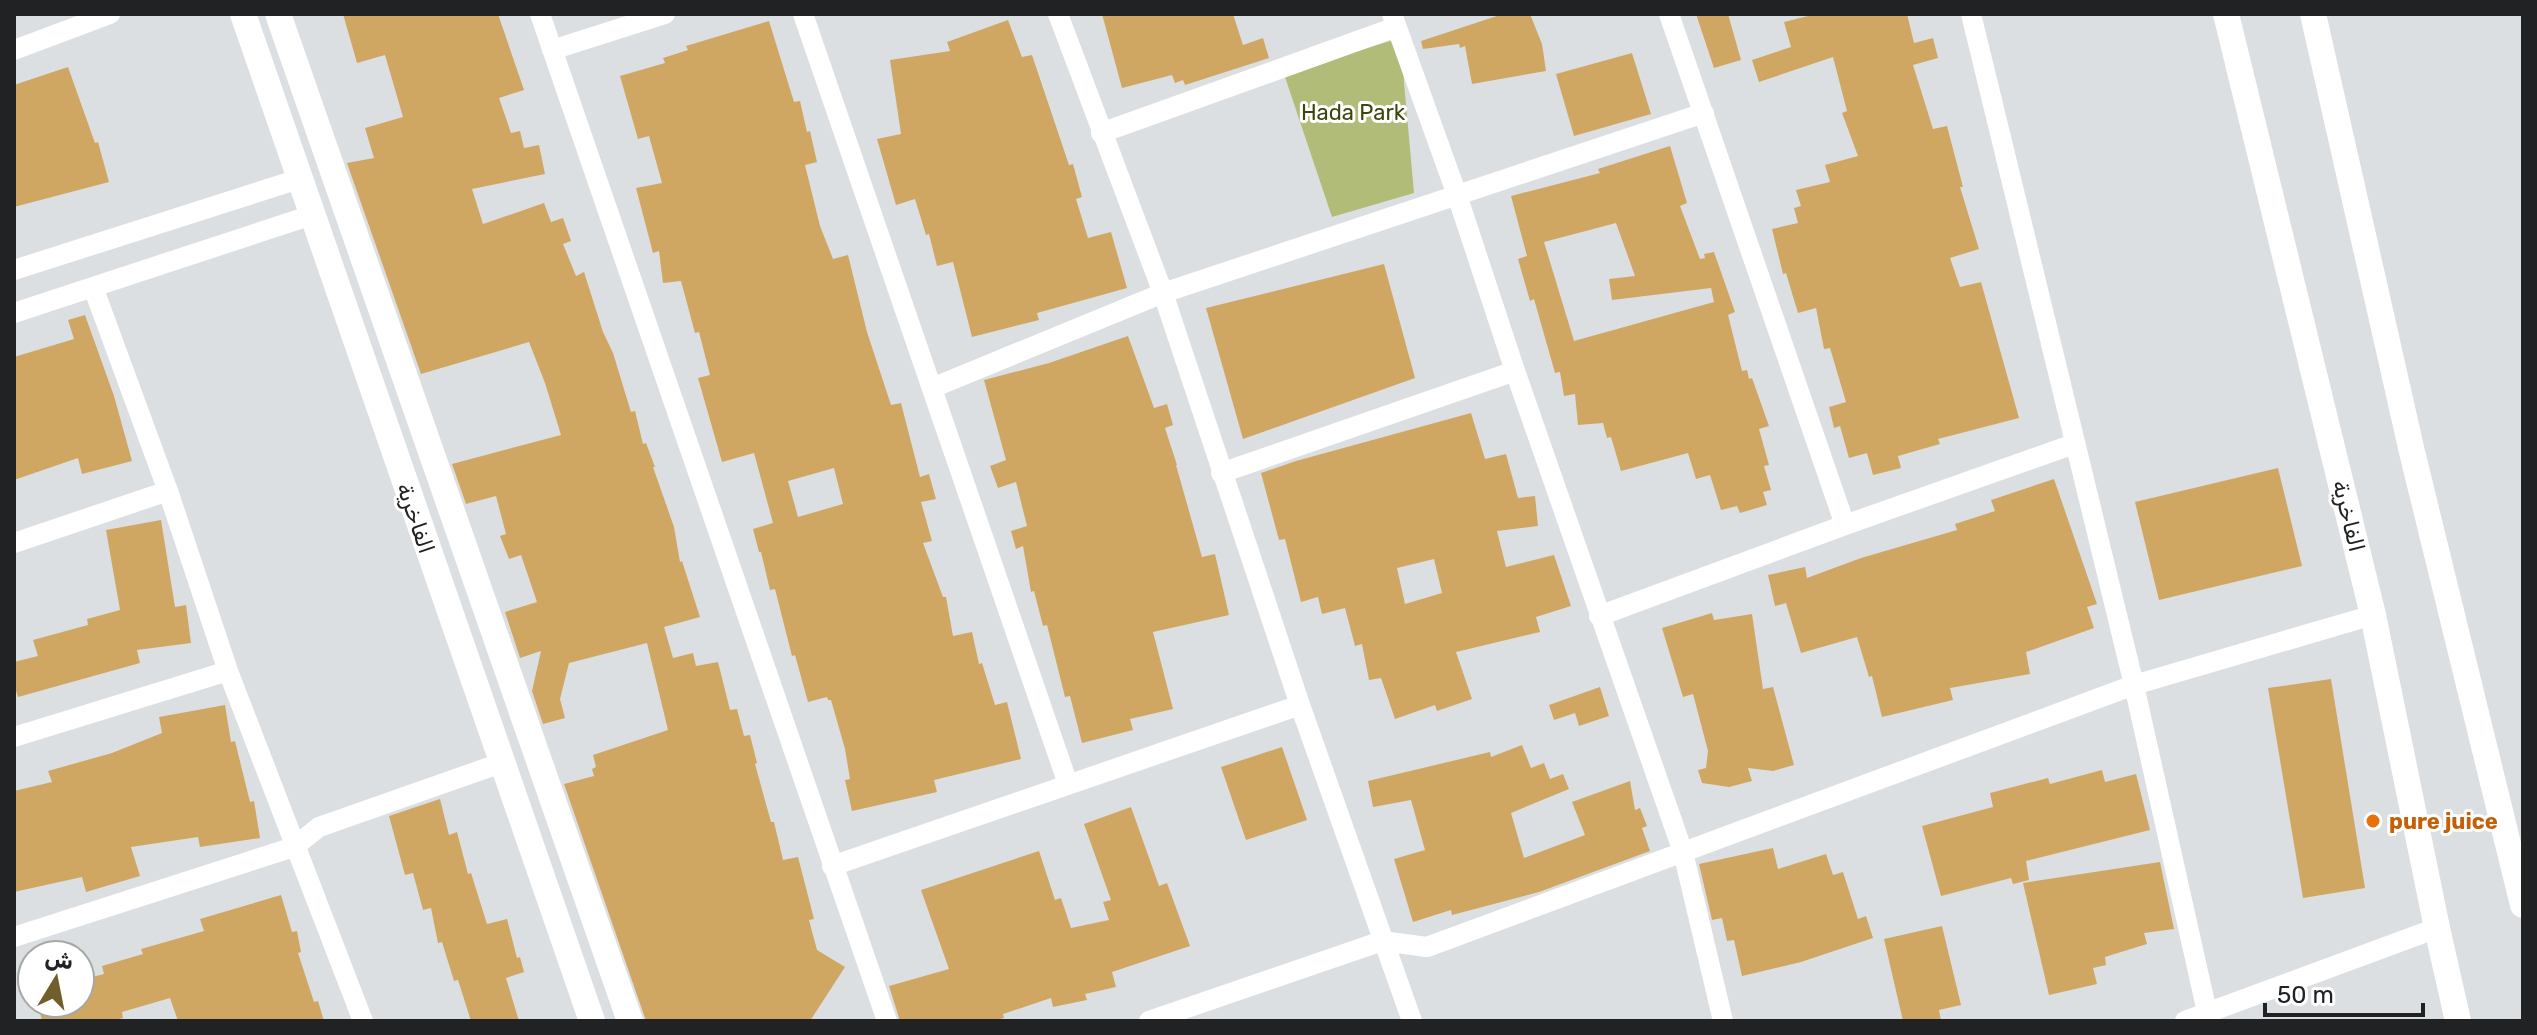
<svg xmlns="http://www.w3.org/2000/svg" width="2537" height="1035" font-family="Rubik,Vazirmatn,sans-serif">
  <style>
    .green { fill: #b0bc78 }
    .building { fill: #d0a762; fill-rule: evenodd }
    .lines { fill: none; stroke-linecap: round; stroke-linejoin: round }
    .minor { stroke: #fff; stroke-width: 20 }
    .tertiary { stroke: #fff; stroke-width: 26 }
    .food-dot { fill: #e8710a; stroke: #fff; stroke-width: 3 }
    .labels { text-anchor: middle; stroke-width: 6; stroke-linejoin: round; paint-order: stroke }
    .park-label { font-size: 22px; fill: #3e460d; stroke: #fff }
    .street-label { font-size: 22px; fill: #212223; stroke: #fff }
    .food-label { font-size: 22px; font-weight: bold; fill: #c56008; stroke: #fff; text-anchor: start }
  </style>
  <rect width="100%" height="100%" fill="#dcdfe1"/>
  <path class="green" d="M1400,38L1414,193L1332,217L1284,74Z"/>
  <path class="building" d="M343,14H498L524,90L499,98L511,133L520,131L524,148L539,145L545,174L472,189L483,224L544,203L551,222L563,218L571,241L563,244L576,276L584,272L603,332L613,353L631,412L635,411L643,444L646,443L655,467H653L674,527L680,562L682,561L700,617L664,627L673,658L693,653L696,666L718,662L730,710L737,709L744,736L750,735L757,763L755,764L771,822H774L783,860L798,857L814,919L809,920L817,950L845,967L810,1021H646L564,784L594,776L592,769L596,767L593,755L668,730L647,643L569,663L560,699L565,718L543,724L532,691L541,651L520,658L505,612L537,602L521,555L509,559L500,536L506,534L496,496L466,504L452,464L561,435L545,383L529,342L421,374L347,163L374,158L365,128L403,117L385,55L357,63Z
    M1102,14H1233L1243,45L1263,38L1269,58L1185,85L1183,80L1175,83L1172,75L1122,88Z
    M1503,14H1530L1542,44L1546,71L1472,84L1465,46L1460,48L1459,44L1423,49L1421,41Z
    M1696,14H1728L1741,60L1714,68Z
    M1816,14H1907L1914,43L1933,38L1938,58L1913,65L1933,129L1947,126L1963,187H1960L1979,249L1950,258L1960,287L1981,282L2019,418L1938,439L1940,444L1898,456L1901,468L1873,475L1867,453L1849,458L1840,426L1834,428L1829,407L1846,402L1830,348L1824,349L1816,308L1798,313L1786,273L1783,274L1772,229L1798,223L1794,208L1801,206L1796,190L1830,182L1825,165L1858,156L1842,113L1847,111L1833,57L1759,82L1752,60L1791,47L1784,22Z
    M1008,20L1022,57L1032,55L1069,165L1073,164L1082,197L1076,199L1088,238L1111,232L1127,288L1037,313L1039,320L972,337L953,262L937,266L929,234L926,235L915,199L896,205L877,139L901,134L890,60L950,51L947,42Z
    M769,21L794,102L800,101L807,132L810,131L817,162L805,165L820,226L833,259L848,255L867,332L891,405L901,403L920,477L929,474L936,499L921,502L932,541L923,543L943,597H946L953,636L972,632L979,664L982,663L995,705L1007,702L1021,759L934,780L937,792L852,811L845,780L850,779L845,749L831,700H828L827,697L808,702L795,655L792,656L775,589L770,590L761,552H759L753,529L773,523L754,453L722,462L698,378L710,375L699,332L695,333L681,281L663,283L659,251L653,253L636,188L662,183L649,136L638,139L620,76L665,63L663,58L688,50L686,46ZM834,468L843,504L798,517L788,481Z
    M1632,53L1651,114L1574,136L1556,74Z
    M68,67L95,143L98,142L109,182L14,207V85Z
    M1670,146L1687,203L1680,206L1700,259L1705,258L1704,254L1714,252L1735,312L1728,315L1742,371L1747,370L1749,379L1752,378L1769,426L1759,429L1769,465L1764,466L1771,490L1763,492L1767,505L1740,513L1737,506L1721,510L1710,475L1696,479L1688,453L1621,471L1611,437L1607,438L1603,423L1578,425L1575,394L1564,396L1560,372L1555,373L1534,299L1530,301L1518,259L1527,256L1511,196L1600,173L1598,169ZM1616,223L1635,276L1609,279L1612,300L1711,288L1714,302L1574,341L1544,242Z
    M1384,264L1415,378L1243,439L1206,308Z
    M85,315L114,396L132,461L82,474L78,458L14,480V357L74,339L68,320Z
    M1128,336L1154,408L1167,404L1173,425L1165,428L1177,465H1176L1202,557L1215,554L1229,615L1153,632L1173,709L1130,719L1133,730L1082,743L1070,696L1065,697L1047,625L1043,626L1034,591L1031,592L1023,546L1016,549L1011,531L1027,526L1016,482L998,488L990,466L1006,460L984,380L1049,363Z
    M1471,413L1485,459L1506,454L1518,498L1535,496L1538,526L1497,531L1506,567L1554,555L1571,606L1536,617L1540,632L1456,652L1472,699L1437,711L1435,705L1395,719L1381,678L1369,680L1362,644L1355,646L1345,608L1322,614L1318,597L1301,602L1285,539L1279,540L1261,473L1296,461ZM1434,559L1442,593L1405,604L1397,568Z
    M2278,468L2302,566L2159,600L2135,502Z
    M2054,479L2097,604L2087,607L2094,628L2026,652L2030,674L1950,688L1953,700L1882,717L1872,676L1869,677L1857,637L1801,653L1786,603L1775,606L1768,575L1805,567L1807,578L1861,558L1957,530L1955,524L1995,511L1991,500Z
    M161,520L175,607L186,605L191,643L137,650L140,663L18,697L14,684V662L38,656L33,640L88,625L87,619L120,610L106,530Z
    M1712,613L1714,620L1752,614L1763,689L1773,687L1794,765L1773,771L1748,768L1752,781L1729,787L1702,783L1698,770L1706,768L1708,751L1693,694L1683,697L1662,628Z
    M2331,679L2365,888L2303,898L2268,688Z
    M1600,687L1609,716L1579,726L1575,713L1554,720L1549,705Z
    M225,705L231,742L235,741L250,802L254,801L260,838L200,847L198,837L131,847L140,876L86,892L82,877L14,892V791L52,782L48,771L112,753L162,733L159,717Z
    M1522,745L1531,768L1544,763L1550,779L1563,774L1569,789L1511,813L1524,858L1585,835L1572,802L1630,781L1635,810L1640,808L1647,826L1642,828L1650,851L1539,892L1452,915L1451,910L1413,922L1394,859L1425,850L1411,800L1373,807L1368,781L1490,752L1491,757Z
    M1282,747L1307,820L1246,840L1221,767Z
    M2102,770L2105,782L2136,774L2150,830L2026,861L2029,880L2013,884L2011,878L1941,896L1922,826L1993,807L1990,793L2048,778L2050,784Z
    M440,799L449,835L457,832L468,874L471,873L487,924L507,919L517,958L520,957L524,972L506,978L519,1021H471L458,980L454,981L442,942L438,943L431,908L423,910L413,873L405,875L389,816Z
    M1131,807L1159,886L1167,883L1190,946L1112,972L1116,987L1085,994L1087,1000L1053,1007L1051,998L1003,1014L1004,1018L992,1021H900L889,986L949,969L921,890L1039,851L1055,900L1061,898L1071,928L1109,920L1103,902L1111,900L1084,824Z
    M1773,848L1778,869L1826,854L1833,875L1843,872L1858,919L1866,916L1873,938L1801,962L1742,976L1734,940L1727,941L1722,918L1712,920L1699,864Z
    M2160,862L2174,929L2144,933L2147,944L2105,957L2106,965L2093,968L2097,984L2049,995L2023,883Z
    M281,895L292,932L297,931L301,952L298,953L314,1002L318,1001L324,1021H178L170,998L122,1012L123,1018L111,1021H42L38,1003H80V980L104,974L102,966L143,954L141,949L204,931L200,919Z
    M1942,926L1961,1005L1939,1010L1941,1021H1903L1884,939Z"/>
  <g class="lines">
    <path class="minor" d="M540,14L887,1021
      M803,14L1068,784
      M1058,14L1163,293L1300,705L1412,1021
      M1392,14L1457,195L1515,371L1683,852L1723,1021
      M1669,14L1845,525
      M1971,14L2134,685L2209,1021
      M14,50L110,14
      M552,50L665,14
      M1101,133L1396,27
      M14,270L299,179
      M93,287L168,491L228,671L363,1021
      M14,313L312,215
      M932,388L1163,293L1704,113
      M1221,473L1515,371
      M14,543L168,491
      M1599,616L1845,525L2074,444
      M14,737L228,671
      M832,866L1300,705
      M14,937L294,847L319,827L501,763
      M1149,1021L1382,941L1427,947L2134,685L2373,615
      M2185,1021L2437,928"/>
    <path class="tertiary" d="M243,14L592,1021
      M278,14L630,1021
      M2226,14L2373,615L2437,928L2458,1021
      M2313,14L2412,452L2523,905"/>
  </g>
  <circle class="food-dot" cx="2373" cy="821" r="8"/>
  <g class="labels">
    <g class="park-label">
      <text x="1353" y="120">Hada Park</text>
    </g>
    <g class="street-label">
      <text transform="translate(2349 516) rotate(76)" y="8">الفاخرية</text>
      <text transform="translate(416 518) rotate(71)" y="8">الفاخرية</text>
    </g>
    <g class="food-label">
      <text x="2389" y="829">pure juice</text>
    </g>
  </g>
  <rect width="2537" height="1035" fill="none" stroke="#212223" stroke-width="32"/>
  <g transform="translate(56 979) rotate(10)"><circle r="38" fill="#ffffff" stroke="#a6a7a7" stroke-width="2"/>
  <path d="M0-6L14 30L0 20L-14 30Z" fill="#725e2d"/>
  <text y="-12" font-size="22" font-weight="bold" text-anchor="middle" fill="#212223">ش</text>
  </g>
  <path d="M2265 1003v12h158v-12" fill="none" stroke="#212223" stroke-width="4"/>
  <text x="2277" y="1003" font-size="24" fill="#212223" stroke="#ffffff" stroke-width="6" paint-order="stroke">50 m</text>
</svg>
